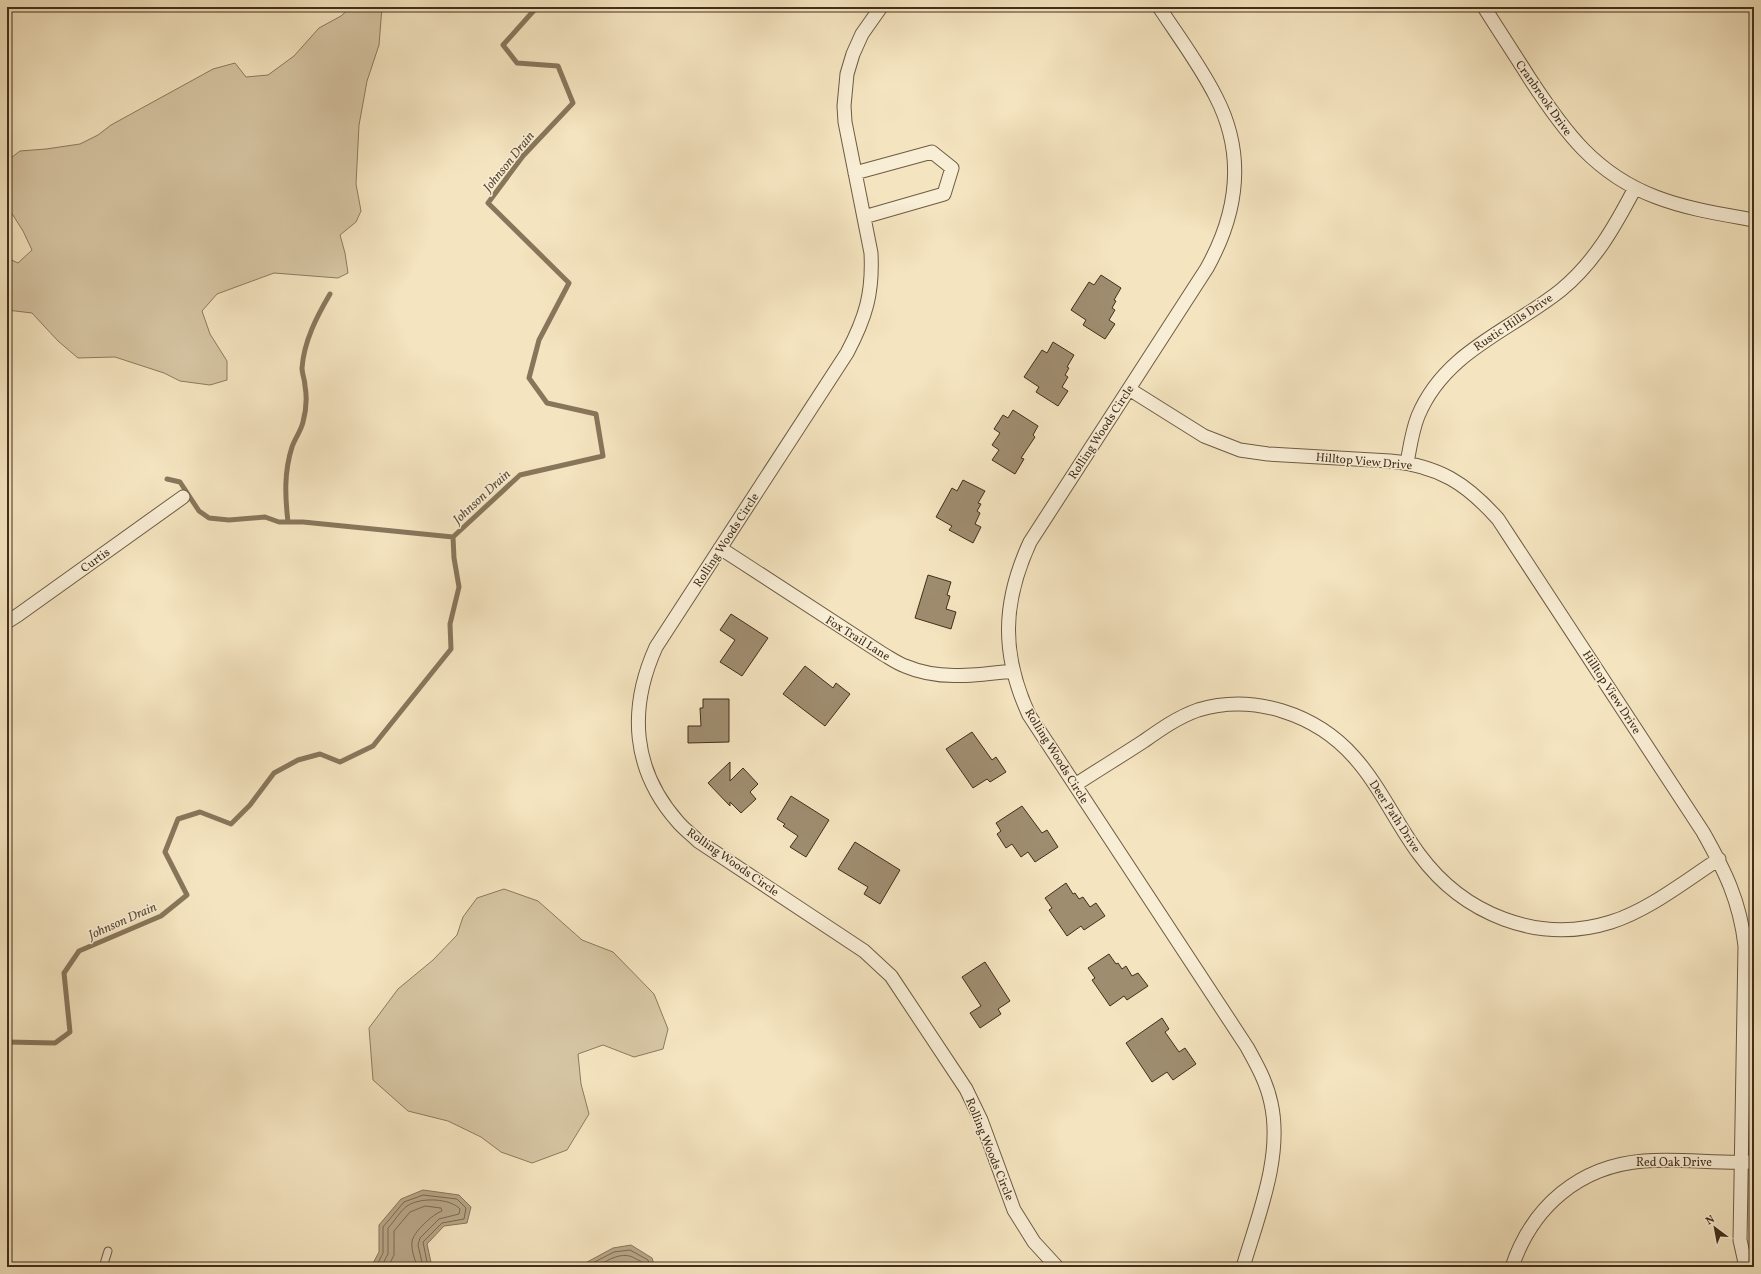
<svg xmlns="http://www.w3.org/2000/svg" width="1761" height="1274" font-family="Vollkorn,serif">
  <style>
    .green { fill: #d6c5a3; stroke: #8c7a5e }
    .water { fill: #b7a687; stroke: #88765b }
    .lines { fill: none; stroke-linecap: round; stroke-linejoin: round }
    .shore { stroke: #7c6a50; stroke-width: 1 }
    .stream { stroke: #88765b; stroke-width: 5 }
    .building { fill: #9f8d70; stroke: #422e1a }
    .lane-casing { stroke: #6e5c43; stroke-width: 9 }
    .street-casing { stroke: #6e5c43; stroke-width: 15 }
    .lane { stroke: #f8edd5; stroke-width: 7 }
    .street { stroke: #f8edd5; stroke-width: 13 }
    .labels { text-anchor: middle; stroke-width: 3; stroke-linejoin: round; paint-order: stroke }
    .street-label { font-size: 12px; fill: #422e1a; stroke: #f8edd5 }
    .water-label { font-size: 13px; font-style: italic; fill: #5f4c35; stroke: #f8edd5 }
  </style>
  <rect width="100%" height="100%" fill="#f4e4bf"/>
  <filter id="stains"><feTurbulence type="fractalNoise" baseFrequency=".005" numOctaves="4"/><feColorMatrix values="0 0 0 0 .2 0 0 0 0 .09 0 0 0 0 .02 0 0 0 .5 -.17"/></filter>
  <radialGradient id="worn" r=".72"><stop offset=".6" stop-color="#630" stop-opacity="0"/><stop offset="1" stop-color="#630" stop-opacity=".3"/></radialGradient>
  <path class="green" d="M351,7H382L379,45L367,81L359,125L356,184L361,211L356,222L340,235L345,253L348,273L338,278L274,273L217,294L202,311L210,334L227,361V380L210,385L180,381L164,373L115,357L78,358L58,341L32,313L7,310V258L18,263L32,250L23,231L11,212L7,202V161L20,151L46,149L80,144L98,135L111,125L213,69L235,63L246,77L268,75L294,56L319,28L341,16Z
    M504,889L538,901L582,940L613,952L654,994L668,1029L663,1049L634,1057L603,1045L578,1054L581,1084L589,1114L567,1150L532,1163L501,1152L481,1137L448,1121L408,1111L373,1080L369,1028L398,989L433,960L457,935L463,917L477,898Z"/>
  <path class="water" d="M423,1190L459,1195L471,1207L467,1223L444,1226L427,1244L432,1267H371L379,1252V1225L401,1199Z
    M631,1245L652,1258L655,1267H578L613,1248Z"/>
  <g class="lines">
    <path class="shore" d="M376,1267L383,1253V1227L404,1202L423,1195L457,1199L466,1208L464,1219L442,1223L423,1242L428,1267
      M381,1267L388,1254V1228C394,1222 400,1211 407,1206C420,1197 450,1198 460,1209L459,1214L439,1219L420,1238L418,1245L423,1267
      M388,1267L394,1255V1231L410,1212L425,1206L441,1208L442,1211C433,1214 413,1232 412,1242C411,1250 415,1259 417,1267
      M585,1267L614,1252L630,1250L648,1260L650,1267
      M596,1267C608,1260 623,1250 636,1259C640,1261 644,1262 645,1267"/>
    <path class="stream" d="M167,479L180,482L199,511L209,518L229,520L265,517L279,522H303L453,537
      M288,522C285,496 284,472 292,447C295,438 301,431 303,422C306,411 307,397 305,386C305,380 302,374 302,368C304,341 317,316 330,294
      M453,537L520,475L603,456L596,414L547,403L529,378L539,340L569,283L488,203L523,156L573,103L558,66L517,63L503,45L537,7
      M7,1042L55,1043L70,1032L64,973L79,951L161,916L187,895L165,852L178,819L200,812L231,824L250,805L274,773L298,760L320,754L340,762L373,746L451,649L450,624L459,587L454,558L453,537"/>
  </g>
  <path class="building" d="M1101,275L1121,288L1114,300L1116,301L1112,308L1115,310L1109,320L1115,324L1105,339L1083,325L1086,320L1071,310L1089,282L1094,285Z
    M1053,342L1074,355L1067,367L1069,368L1065,375L1068,377L1062,387L1068,391L1058,406L1036,392L1039,387L1024,377L1042,350L1047,353Z
    M1013,410L1038,426L1033,435L1035,437L1021,458L1024,459L1015,474L992,460L999,450L992,445L1000,433L994,429L1003,415L1008,418Z
    M963,480L985,491L978,503L981,504L977,511L980,513L975,524L981,527L973,543L949,530L952,526L936,517L952,488L957,491Z
    M928,575L951,582L947,595L950,596L946,609L956,612L951,629L915,618Z
    M731,614L768,638L742,676L720,662L735,640L720,630Z
    M805,666L833,688L836,683L850,694L825,726L783,694Z
    M703,699H729V742L688,743V726H701L700,708H703Z
    M972,732L992,760L996,757L1006,772L990,782L987,779L973,788L946,749Z
    M730,762V781L743,768L758,784L750,792L756,799L741,813L730,802V806L708,783Z
    M791,796L829,820L806,857L790,847L798,836L783,826L785,824L777,819Z
    M1022,806L1042,833L1047,830L1058,847L1035,862L1028,852L1021,857L1012,844L1006,848L997,834L1001,831L996,823Z
    M855,842L900,870L880,904L864,894L868,887L838,869Z
    M1066,883L1073,894L1075,893L1079,899L1083,897L1090,907L1096,903L1105,916L1084,930L1081,926L1067,936L1049,910L1052,908L1045,898Z
    M1109,954L1116,964L1118,963L1122,969L1126,966L1132,976L1138,973L1148,986L1127,1000L1124,996L1110,1006L1092,980L1095,978L1088,968Z
    M985,962L1010,1001L998,1009L1001,1014L980,1028L970,1013L981,1006L962,977Z
    M1162,1018L1169,1029L1165,1032L1179,1052L1185,1048L1196,1064L1173,1080L1167,1072L1152,1082L1126,1043Z"/>
  <g class="lines">
    <defs>
      <path id="lane" d="M103,1267L108,1251"/>
      <path id="street" d="M881,7L862,34L853,54L847,74L844,106L845,122L871,253C873,293 866,317 847,353L656,647C628,709 632,770 678,822C684,829 692,835 698,841L864,951L891,976L966,1089L981,1120L1014,1210L1034,1242L1057,1267
        M1159,7C1178,36 1200,65 1216,97C1246,155 1238,212 1207,268L1030,542C1002,603 1001,654 1029,715L1247,1047C1257,1065 1267,1083 1271,1103C1283,1156 1258,1216 1243,1267
        M1484,7C1499,31 1515,55 1530,79C1564,131 1595,174 1656,197C1687,209 1721,214 1754,220
        M855,173L932,152L952,168L944,194L864,217
        M1129,389L1204,436L1240,450L1268,454L1390,461C1439,466 1466,483 1498,519L1703,832C1725,871 1740,901 1745,946L1740,1240L1746,1267
        M1407,463C1410,447 1412,431 1418,416C1445,351 1510,331 1561,290C1595,262 1615,226 1635,188
        M720,548L883,654C890,658 897,663 905,666C940,681 977,675 1013,671
        M7,622L18,615L183,497
        M1075,785C1098,770 1121,756 1144,741C1161,729 1178,717 1198,710C1253,693 1316,714 1354,757C1380,786 1396,823 1419,854C1463,914 1538,945 1611,922C1649,910 1685,881 1719,859
        M1512,1267C1532,1207 1579,1166 1644,1161C1680,1158 1717,1164 1754,1162"/>
    </defs>
    <use href="#lane" class="lane-casing"/>
    <use href="#street" class="street-casing"/>
    <use href="#lane" class="lane"/>
    <use href="#street" class="street"/>
  </g>
  <g class="labels">
    <g class="street-label">
      <text transform="translate(1544 98) rotate(55)" y="4">Cranbrook Drive</text>
      <text transform="translate(1513 322) rotate(-34)" y="4">Rustic Hills Drive</text>
      <text transform="translate(1101 432) rotate(-57)" y="4">Rolling Woods Circle</text>
      <text transform="translate(1364 461) rotate(5)" y="4">Hilltop View Drive</text>
      <text transform="translate(726 540) rotate(-57)" y="4">Rolling Woods Circle</text>
      <text transform="translate(95 560) rotate(-36)" y="4">Curtis</text>
      <text transform="translate(858 638) rotate(32)" y="4">Fox Trail Lane</text>
      <text transform="translate(1612 692) rotate(57)" y="4">Hilltop View Drive</text>
      <text transform="translate(1057 756) rotate(58)" y="4">Rolling Woods Circle</text>
      <text transform="translate(1395 816) rotate(57)" y="4">Deer Path Drive</text>
      <text transform="translate(733 862) rotate(35)" y="4">Rolling Woods Circle</text>
      <text transform="translate(990 1149) rotate(68)" y="4">Rolling Woods Circle</text>
      <text x="1674" y="1166">Red Oak Drive</text>
    </g>
    <g class="water-label">
      <text transform="translate(508 161) rotate(-51)" y="5">Johnson Drain</text>
      <text transform="translate(481 496) rotate(-43)" y="5">Johnson Drain</text>
      <text transform="translate(122 920) rotate(-24)" y="5">Johnson Drain</text>
    </g>
  </g>
  <rect width="1761" height="1274" fill="none" stroke="#f4e4bf" stroke-width="24"/>
  <rect x="8" y="8" width="1745" height="1258" fill="none" stroke="#422e1a" stroke-width="2"/>
  <rect x="12" y="12" width="1737" height="1250" fill="none" stroke="#422e1a"/>
  <g transform="translate(1715 1228) rotate(328)" stroke="#f8edd5" stroke-width="3" paint-order="stroke">
  <path d="M0-3L7 15L0 10L-7 15Z" fill="#422e1a"/>
  <text y="-6" font-size="11" font-weight="bold" text-anchor="middle" fill="#422e1a">N</text>
  </g>
  <rect width="100%" height="100%" filter="url(#stains)"/>
  <rect width="100%" height="100%" fill="url(#worn)"/>
</svg>
